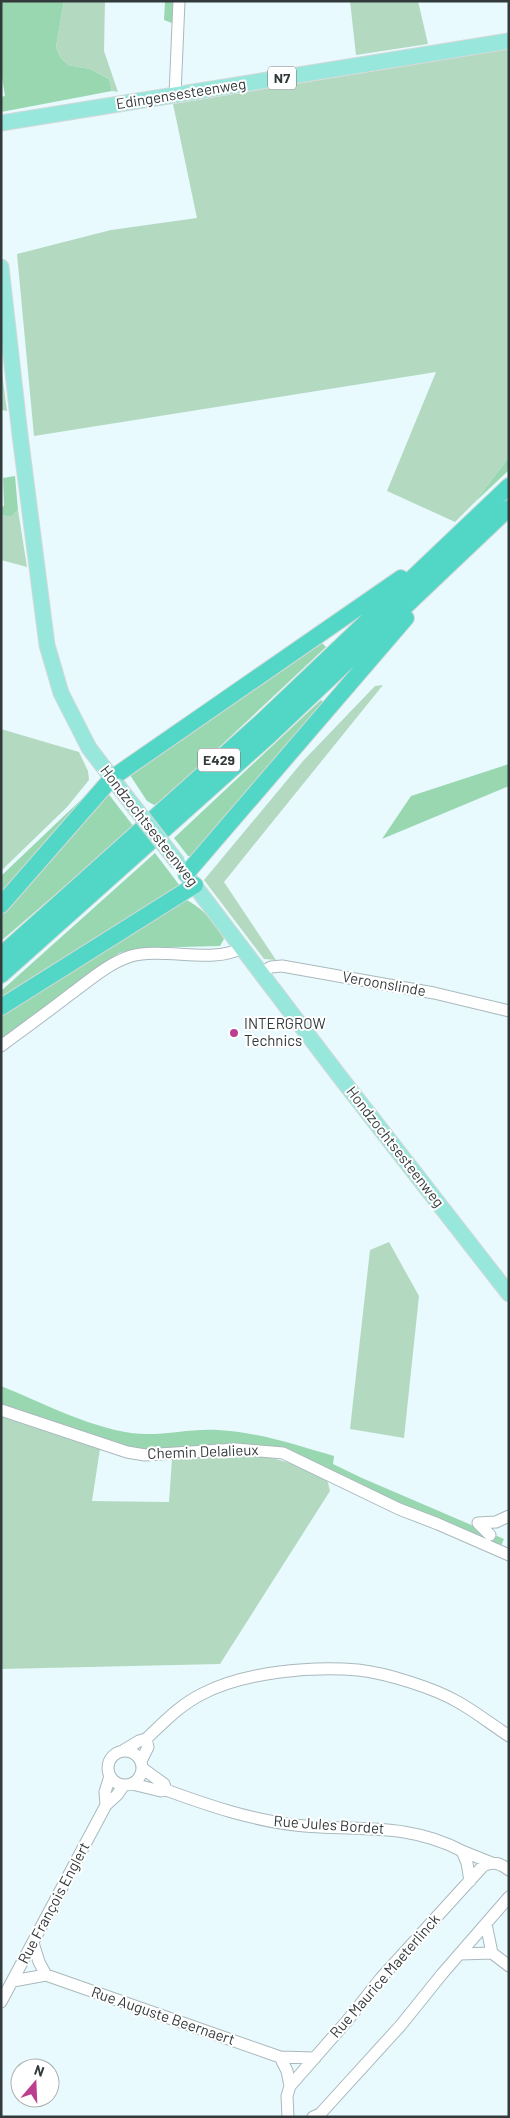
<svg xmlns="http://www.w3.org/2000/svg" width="510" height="2118" font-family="Barlow,sans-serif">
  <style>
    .green { fill: #b3dac1 }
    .forest { fill: #99d7b1 }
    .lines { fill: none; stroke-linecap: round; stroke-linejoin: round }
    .minor-casing { stroke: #a9b9bd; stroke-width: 13 }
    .major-casing { stroke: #d6d8d8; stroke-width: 17 }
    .highway-casing { stroke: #d6d8d8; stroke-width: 18 }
    .minor { stroke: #fff; stroke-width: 11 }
    .major { stroke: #97e7dd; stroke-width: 15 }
    .highway { stroke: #52d7c7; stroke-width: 16 }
    .major-bridge-casing { stroke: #d6d8d8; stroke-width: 17; stroke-linecap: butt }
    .major-bridge { stroke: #97e7dd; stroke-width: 15 }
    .poi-dot { fill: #bc3f8f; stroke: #fff; stroke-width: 2 }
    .labels { text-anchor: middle; stroke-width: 4; stroke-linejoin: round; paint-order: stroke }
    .shield { fill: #fff; stroke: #707576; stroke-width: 1 }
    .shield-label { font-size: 14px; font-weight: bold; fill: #333a3b }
    .street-label { font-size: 15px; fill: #333a3b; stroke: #fff }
    .poi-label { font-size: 15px; fill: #333a3b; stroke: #fff; text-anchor: start }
  </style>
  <rect width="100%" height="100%" fill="#e8fafd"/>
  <path class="green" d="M64,1H105L104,51L118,92L112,91L109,79L90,69L68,65L60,57L56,47Z
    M350,1H418L428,44L356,55Z
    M509,49V457L475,502L455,522L387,491L436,372L34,436L17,254L111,230L197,218L173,104Z
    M1,365L7,411L1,410Z
    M18,510L27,567L1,560V515L11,517Z
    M383,685L224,882L276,960L264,959L204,880L303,761L375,686Z
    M1,729L79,752L88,771L89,780L67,807L1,871Z
    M389,1242L419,1296L404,1438L350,1429L370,1250Z
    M1,1414L100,1449L92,1501L169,1502L172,1459L251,1453L303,1466L327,1479L330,1491L220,1664L1,1669Z"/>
  <path class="forest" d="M1,1H64L56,47L60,57L68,65L90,69L109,79L112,91L1,112V97L5,96L1,71Z
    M165,1H173L172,23L164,20Z
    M509,457V470L475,502Z
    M15,476L18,510L11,517L1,515V507L4,506L3,478Z
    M321,642L326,647L164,799L154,805L147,801L130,775Z
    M321,700L326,704L192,856H188L174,838Z
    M509,764V786L382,839L411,796Z
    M107,792L134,827L1,941V914Z
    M86,795L90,798L1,897V876Z
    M155,853L180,886L1,1002V991Z
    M182,898C200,905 215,922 224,939L220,946L140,948L119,953L1,1042V1015Z
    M1,1386C43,1403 86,1426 131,1433C160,1437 189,1428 218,1430C258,1432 296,1445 334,1456L333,1464L362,1478L504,1539L500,1548L268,1448L146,1452L1,1407Z"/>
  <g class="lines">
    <defs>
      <path id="minor" d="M175,95L179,1
        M260,973L271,967L282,966L434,993L509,1011
        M1,1046C25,1028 49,1011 72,993C91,979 109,963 131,956C163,947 215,964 241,948
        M1,1410L127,1452L145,1455L236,1449L283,1453L399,1509L438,1524L509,1555
        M478,1523L496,1522L509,1516
        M478,1523L490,1535
        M146,1739C164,1722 180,1705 202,1694C244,1672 310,1666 358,1670C386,1673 434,1688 458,1702C476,1712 492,1725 509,1736
        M124,1750L139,1741L146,1739L148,1747L141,1761
        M108 1768a17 17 0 1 1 34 0a17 17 0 1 1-34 0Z
        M110,1776L105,1792L106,1805L117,1795L124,1785
        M132,1784L161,1791L166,1790L164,1784L142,1768
        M166,1790C207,1805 251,1820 295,1825C354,1832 406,1821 462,1851
        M470,1881L467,1863L462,1851L492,1863
        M492,1953L509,1966
        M460,1954L492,1953L486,1924
        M46,1975L280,2057
        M13,1981L46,1975L39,1962L33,1943
        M1,2002L106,1805
        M290,2086L287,2071L280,2057L315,2058
        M288,2117L287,2096L290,2086L347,2021L381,1978L483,1866C493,1861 500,1863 509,1870
        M313,2117L320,2114L401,2025L442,1974L509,1897"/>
      <path id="major" d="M1,123L509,41
        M1,267L20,435L47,645L61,693L89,748L118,786
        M188,877L340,1077L509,1294"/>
      <path id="highway" d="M186,874L406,618
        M1,905L112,778L401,578
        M1,955L261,722L509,486
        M1,975L270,735L509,508
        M1,1007L195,885"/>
    </defs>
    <use href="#minor" class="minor-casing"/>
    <use href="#major" class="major-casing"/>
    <use href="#highway" class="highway-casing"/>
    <use href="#minor" class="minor"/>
    <use href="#major" class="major"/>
    <use href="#highway" class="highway"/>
    <defs>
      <path id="major-bridge" d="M118,786L178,863"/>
    </defs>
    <use href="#major-bridge" class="major-bridge-casing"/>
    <use href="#major-bridge" class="major-bridge"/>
  </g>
  <circle class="poi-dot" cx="234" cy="1033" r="5"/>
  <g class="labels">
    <g class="shield">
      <rect x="268" y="66.5" width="28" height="23" rx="4"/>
      <rect x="198" y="748.5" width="42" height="23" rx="4"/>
    </g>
    <g class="shield-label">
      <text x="282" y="83">N7</text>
      <text x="219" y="765">E429</text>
    </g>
    <g class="street-label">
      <text transform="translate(181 94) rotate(-9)" y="5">Edingensesteenweg</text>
      <text transform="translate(149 826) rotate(52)" y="5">Hondzochtsesteenweg</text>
      <text transform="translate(384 984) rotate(10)" y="5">Veroonslinde</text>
      <text transform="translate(395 1147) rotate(52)" y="5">Hondzochtsesteenweg</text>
      <text transform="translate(203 1452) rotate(-2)" y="5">Chemin Delalieux</text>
      <text transform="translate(329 1825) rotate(4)" y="5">Rue Jules Bordet</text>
      <text transform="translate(54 1903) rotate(-62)" y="5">Rue François Englert</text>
      <text transform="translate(385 1976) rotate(-49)" y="5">Rue Maurice Maeterlinck</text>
      <text transform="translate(163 2016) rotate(19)" y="5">Rue Auguste Beernaert</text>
    </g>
    <g class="poi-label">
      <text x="244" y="1029">INTERGROW<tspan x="244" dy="17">Technics</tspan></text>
    </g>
  </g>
  <rect width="510" height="2118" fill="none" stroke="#333a3b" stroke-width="5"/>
  <g transform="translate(35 2083) rotate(19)"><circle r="24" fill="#ffffff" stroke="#adb0b1"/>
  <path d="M0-4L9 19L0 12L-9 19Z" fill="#bc3f8f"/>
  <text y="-8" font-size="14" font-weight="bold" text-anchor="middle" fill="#333a3b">N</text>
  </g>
</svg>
